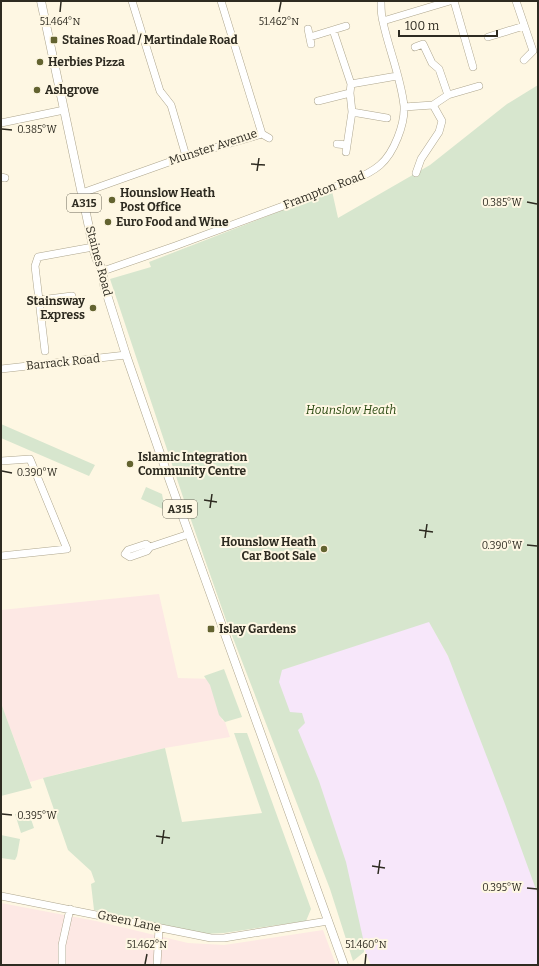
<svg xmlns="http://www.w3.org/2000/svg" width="539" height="966" font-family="Bitter,serif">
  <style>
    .commercial { fill: #f7e7fa }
    .industrial { fill: #fde8e4 }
    .green { fill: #d7e6ce }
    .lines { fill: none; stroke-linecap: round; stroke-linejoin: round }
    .minor-casing { stroke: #aea68e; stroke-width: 8 }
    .major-casing { stroke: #aea68e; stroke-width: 9 }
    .minor { stroke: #fff; stroke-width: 7 }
    .major { stroke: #fff; stroke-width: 8 }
    .ticks { fill: none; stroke: #2e2b21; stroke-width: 1.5 }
    .poi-dot { fill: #636330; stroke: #fef7e3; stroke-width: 1.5 }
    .labels { text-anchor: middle; stroke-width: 4; stroke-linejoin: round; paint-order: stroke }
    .shield { fill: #fef7e3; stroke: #6c685b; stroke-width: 1 }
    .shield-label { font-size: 11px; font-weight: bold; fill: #2e2b21 }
    .poi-label { font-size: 12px; font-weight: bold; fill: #2e2b21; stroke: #fef7e3; text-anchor: start }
    .street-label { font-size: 12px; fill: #2e2b21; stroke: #fef7e3 }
    .park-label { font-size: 12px; font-style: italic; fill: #2b4a12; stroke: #fef7e3 }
    .ticks-label { font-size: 10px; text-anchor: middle; fill: #2e2b21; stroke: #fef7e3; stroke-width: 4; stroke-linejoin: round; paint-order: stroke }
  </style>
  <rect width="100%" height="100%" fill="#fef7e3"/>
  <path class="commercial" d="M429,621L448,656L538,808V965H371L367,956L272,673Z"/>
  <path class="industrial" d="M159,594L178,678L213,679L222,720L225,722L230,737L165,748L58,774L30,782L1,703V610Z
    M1,903L96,921L188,943L224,945L323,930L336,965H1Z"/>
  <path class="green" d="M538,85V895L505,804L448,656L429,622L282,670L279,682L290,712L302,713L305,723L298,730L319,781L346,862L364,943V952L353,961L330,889L226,620L183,497L110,279L151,267L149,262L332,191L338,218L430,165L507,104Z
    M1,424L95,465L89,476L1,438Z
    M146,487L162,494L165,510L141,499Z
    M224,669L242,717L225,722L219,715L210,685L204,676Z
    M1,703L32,788L1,796Z
    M234,733H247L311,909L306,921L224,933L205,934L185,931L94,910L91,884L95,882L91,871L68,850L43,778L165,748L182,822L262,813Z
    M28,810L34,828L21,833L15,814Z
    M1,835L20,839L17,856L15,860L1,858Z"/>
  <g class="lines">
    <defs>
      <path id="minor" d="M132,1L160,91L171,105L186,156
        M454,1L473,67
        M516,1L533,51L524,60
        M383,21L450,1
        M308,29L311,44
        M333,30L351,84
        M310,37L346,26
        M488,37L524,26
        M415,47L423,44L432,63L439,69L448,95
        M318,101L350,93
        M404,107L433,105L448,95L479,86
        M352,112L387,118
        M1,123L64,110
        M262,134L269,138
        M337,144L347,145
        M346,152L352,112L350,93L351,84L397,76
        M416,173L421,159L439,132L442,121L433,105
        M1,177L5,178
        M82,193L186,156L262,134L221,1
        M103,271L175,246L351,181C361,177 372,172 380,165C394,153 405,124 404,106C401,78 389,50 383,22C381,16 381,8 381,1
        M40,300L72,296
        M45,351L35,266L38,257L93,247
        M1,369L126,355
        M1,461L30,459L67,549L1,556
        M146,544L150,547L147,551L130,557L125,554L128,550Z
        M150,547L189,534
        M1,896L211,938H224L328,921
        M62,965V945L70,909
        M157,965L159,928"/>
      <path id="major" d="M41,1L94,251L97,260L103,271L104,285L126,355L162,459L344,965"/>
    </defs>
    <use href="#minor" class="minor-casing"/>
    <use href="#major" class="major-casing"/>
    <use href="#minor" class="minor"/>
    <use href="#major" class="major"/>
  </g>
  <path class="ticks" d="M60,12L61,2M279,12L281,2M2,129L12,130M251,164L265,165M257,171L259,158M527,202L537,204M2,471L12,473M204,500L217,502M210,508L212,494M419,530L433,532M425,538L427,524M527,545L537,546M2,814L12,815M156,836L170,838M162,844L164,830M372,866L385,868M378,874L380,860M527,888L537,889M145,964L147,954M365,964L366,954"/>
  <g class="poi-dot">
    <rect x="50" y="36" width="8" height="8" rx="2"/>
    <circle cx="40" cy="62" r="4"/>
    <circle cx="37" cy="90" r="4"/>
    <circle cx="112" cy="200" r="4"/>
    <circle cx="108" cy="222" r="4"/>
    <circle cx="93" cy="308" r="4"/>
    <circle cx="130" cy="464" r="4"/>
    <circle cx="324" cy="549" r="4"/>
    <rect x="207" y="625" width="8" height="8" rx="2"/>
  </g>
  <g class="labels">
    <g class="shield">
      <rect x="67" y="194" width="34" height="18" rx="3"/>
      <rect x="163" y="500" width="34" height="18" rx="3"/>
    </g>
    <g class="shield-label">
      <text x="84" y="207">A315</text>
      <text x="180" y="513">A315</text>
    </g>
    <g class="poi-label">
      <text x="62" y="44">Staines Road / Martindale Road</text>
      <text x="48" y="66">Herbies Pizza</text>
      <text x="45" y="94">Ashgrove</text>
      <text x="120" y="197">Hounslow Heath<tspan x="120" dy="14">Post Office</tspan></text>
      <text x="116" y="226">Euro Food and Wine</text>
      <text x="85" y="305" text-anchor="end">Stainsway<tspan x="85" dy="14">Express</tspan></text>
      <text x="138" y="461">Islamic Integration<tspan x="138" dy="14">Community Centre</tspan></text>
      <text x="316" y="546" text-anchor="end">Hounslow Heath<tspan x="316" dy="14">Car Boot Sale</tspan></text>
      <text x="219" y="633">Islay Gardens</text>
    </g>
    <g class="street-label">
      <text transform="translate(213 147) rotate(-18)" y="4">Munster Avenue</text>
      <text transform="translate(324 190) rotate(-21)" y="4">Frampton Road</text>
      <text transform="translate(99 261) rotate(75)" y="4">Staines Road</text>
      <text transform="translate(63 362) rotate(-6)" y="4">Barrack Road</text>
      <text transform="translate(129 921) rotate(12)" y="4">Green Lane</text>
    </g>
    <g class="park-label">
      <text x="351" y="414">Hounslow Heath</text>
    </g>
  </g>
  <g class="ticks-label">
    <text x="60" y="25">51.464°N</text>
    <text x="279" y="25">51.462°N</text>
    <text x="37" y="133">0.385°W</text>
    <text x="502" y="206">0.385°W</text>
    <text x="37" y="476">0.390°W</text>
    <text x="502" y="549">0.390°W</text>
    <text x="37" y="819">0.395°W</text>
    <text x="502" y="891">0.395°W</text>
    <text x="147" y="948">51.462°N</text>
    <text x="366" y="948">51.460°N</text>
  </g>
  <rect width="539" height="966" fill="none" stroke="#2e2b21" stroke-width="4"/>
  <path d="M399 30v6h98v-6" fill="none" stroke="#2e2b21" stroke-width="2"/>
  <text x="405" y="30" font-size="12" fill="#2e2b21" stroke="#fef7e3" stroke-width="3" paint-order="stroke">100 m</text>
</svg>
